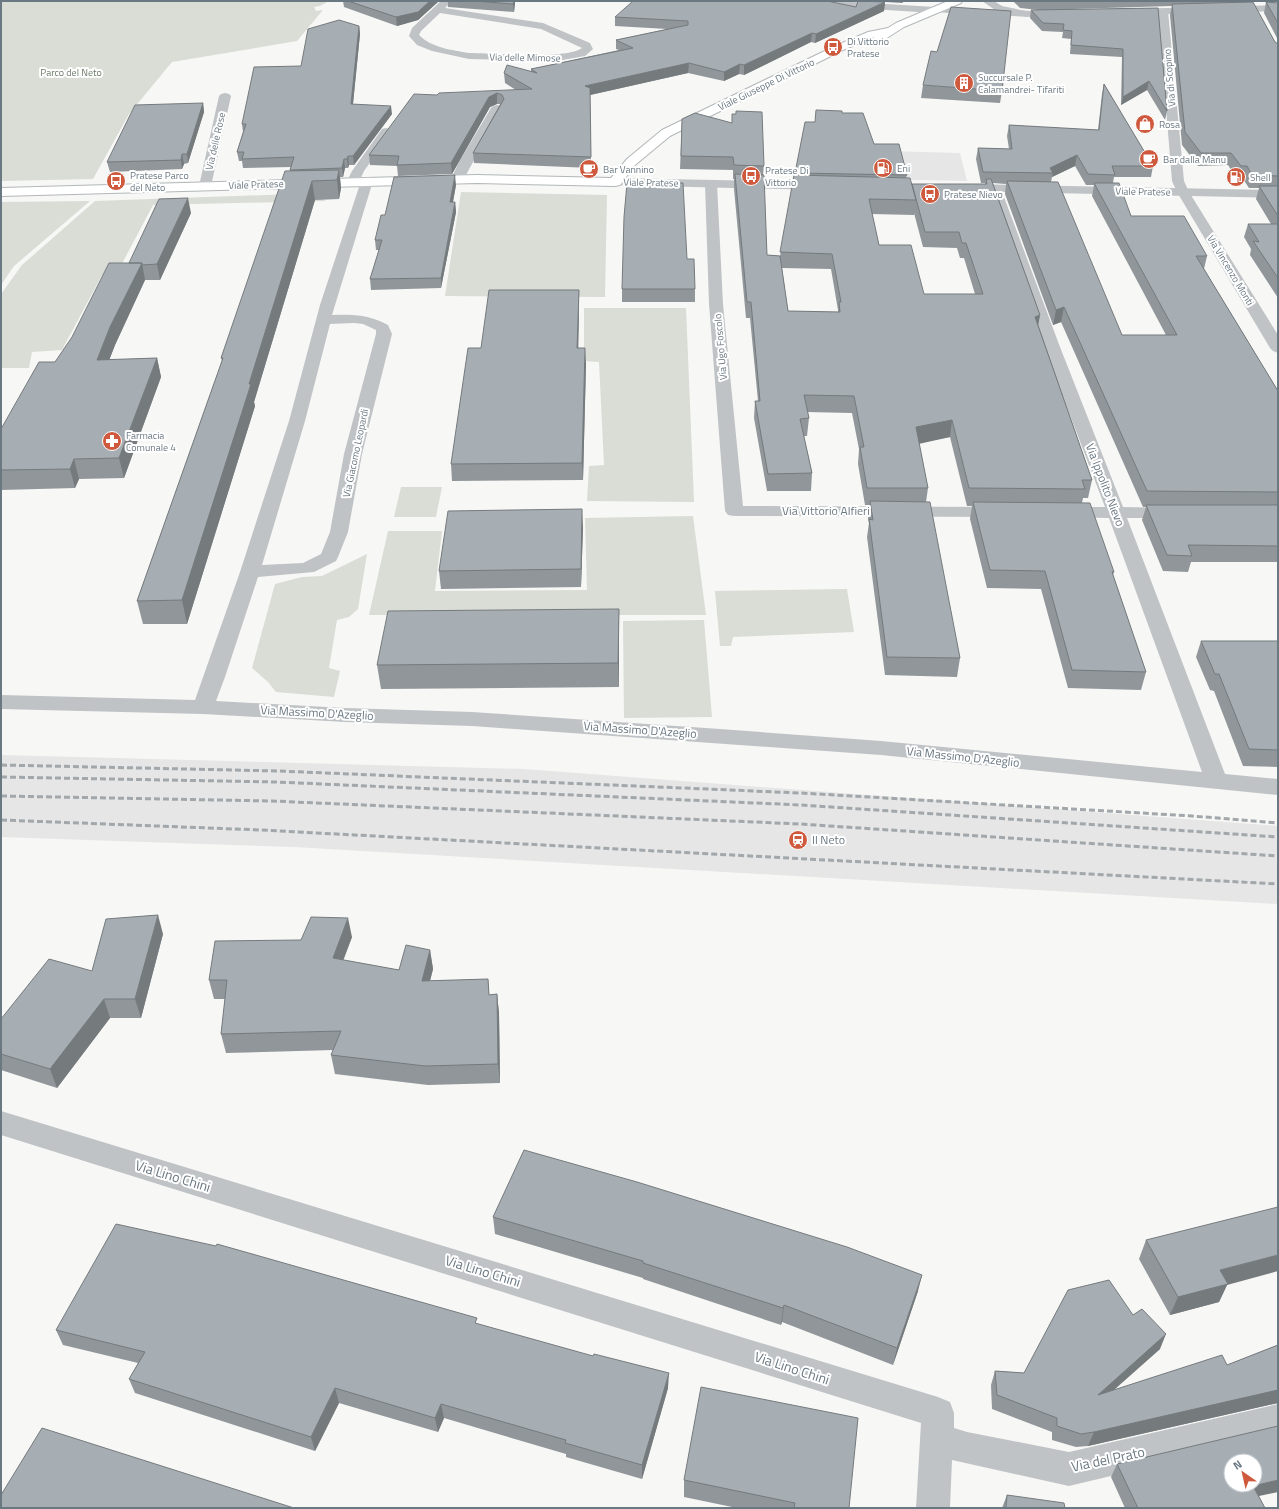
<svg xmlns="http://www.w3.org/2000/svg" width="1279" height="1509" font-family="'Titillium Web',sans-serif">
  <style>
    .built { fill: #e5e6e5 }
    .green { fill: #d9ddd6 }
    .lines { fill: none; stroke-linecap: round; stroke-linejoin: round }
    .secondary-casing { stroke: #b2b7ba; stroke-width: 2 }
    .minor { fill: #bfc3c6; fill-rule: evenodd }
    .tertiary { fill: #bfc3c6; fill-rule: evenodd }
    .secondary { fill: #fff; fill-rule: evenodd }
    .rail { stroke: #a1a7ab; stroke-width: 3; stroke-dasharray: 6 3; stroke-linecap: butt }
    .wall { fill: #90969a; fill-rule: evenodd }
    .shaded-wall { fill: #757a7d }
    .building { fill: #a7aeb3; stroke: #757a7d; fill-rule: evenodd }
    .labels { text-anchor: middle; stroke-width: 4; stroke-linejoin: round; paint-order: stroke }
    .far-poi-label { font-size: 10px; fill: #6a7882; stroke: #fff; text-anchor: start }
    .far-street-label { font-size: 10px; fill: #6a7882; stroke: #fff }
    .far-park-label { font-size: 10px; fill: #6c7a68; stroke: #fff }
    .street-label { font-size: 12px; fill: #6a7882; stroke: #fff }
    .poi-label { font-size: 12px; fill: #6a7882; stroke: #fff; text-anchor: start }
    .near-street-label { font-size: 14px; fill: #6a7882; stroke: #fff }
  </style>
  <rect width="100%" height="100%" fill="#f7f7f5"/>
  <path class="built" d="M809,149L960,153L967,181L810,178Z
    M1,755L524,769L1278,826V904L294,847L1,837Z"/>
  <path class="green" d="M1,1H329L320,6L314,7L316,11L323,10L297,41L172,62L129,114L93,179L1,181Z
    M461,192L607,195L605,297L445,296Z
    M322,193L325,201L153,205L116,275H102L62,350L32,352L29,368H1V294L22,265L95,201Z
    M90,201L14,266L1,285V202Z
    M584,308H686L694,502L587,501L589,466L604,465L599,362L584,361Z
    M401,487H442L436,517H394Z
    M693,516L706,615H369L388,531H442L435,591L587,590L585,518Z
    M367,554L358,609L349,617L337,620L329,668L340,671L334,697L276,692L268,682L252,668L275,584L302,577L322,576Z
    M847,589L854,632L733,637L731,646H720L715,591Z
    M704,620L712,717L624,718L623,621Z"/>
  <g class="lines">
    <defs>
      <path id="secondary" d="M948,1H962L961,3L904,27L882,41H874L873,39L874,37L843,50L670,136L635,165L620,185L615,186L477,183L1,196V188L477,175L611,178L627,159L662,130L835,46L868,32L888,28L896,23Z"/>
    </defs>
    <use href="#secondary" class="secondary-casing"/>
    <path class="minor" d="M441,1H452L445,8L543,23L590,43L593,49L585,56L557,61L469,59L432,51L417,45L409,36L412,28ZM440,13L541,29L582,48C565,60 493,53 469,53C452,50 432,48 419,35L421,31Z
      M784,1H837L935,7L940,10L935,13L789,4Z
      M982,1H994L1002,6L1031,12L1032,14L1027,17L995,10Z
      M1163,8L1168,11L1184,181L1189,192L1278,335V353L1273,351L1270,348L1177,192L1172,181L1158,11Z
      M225,93L229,94L231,96L211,186L210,189H200L199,186L219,96L221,94Z
      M497,105L501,106L503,108L462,182H452L451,179L459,162L491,108L493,106Z
      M386,128L390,129L392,132L364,171L358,184H348L347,181L352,171L382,129Z
      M367,177L372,178L373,181L332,315C353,314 370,315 388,325L392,334L362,454L348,532L338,557L336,561L314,572L258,577L225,677L216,701L345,708L472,712L720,729L881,741L1202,772L1109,518L1063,517L1057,516L1054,512L1057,508L1063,507H1105L1044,347L989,189L990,186H1000L1001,189L1060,347L1123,507L1173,508L1179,509L1182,513L1179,517L1173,518H1127L1225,774L1278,779V795L881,755L472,726L345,722L203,714L1,709V695L195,700L240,572L289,421L320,305L361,181L362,178ZM354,323L363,324L376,330V334L344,454L330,532L321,554L303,563L262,565L305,421L330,324Z
      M711,180L716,181L717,184L723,304L743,506L1001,507L1007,508L1010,512L1007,516L1001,517L734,516L728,515L725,511L709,304L705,184L706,181Z
      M1,1111L938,1397L950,1402L954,1413V1428L967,1432L1069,1452L1278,1404V1436L1069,1486L952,1460L950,1508H916L921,1423L1,1135Z"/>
    <path class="tertiary" d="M1278,5V11L1129,15L1124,12L1129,9Z
      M935,7L1032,11L1061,10L1066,13L1061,16L1032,17L931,12L930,10L931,8Z
      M615,178L822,182L827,183L828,186L827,189L822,190L610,185L609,182L610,179Z
      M965,184L1278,190V198L960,191L959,188L960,185Z"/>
    <use href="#secondary" class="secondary"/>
    <path class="rail" d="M1,765L278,771L801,793L1192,816L1278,823
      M1,777L276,782L801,805L1278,837
      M1,796L272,801L800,824L1278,856
      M1,820L261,830L1278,884"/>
  </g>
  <path class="wall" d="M343,1H439L418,20L397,26L344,7Z
    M448,1H515V3L514,12L448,7Z
    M858,1H906L901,3L885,2L884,11L815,43L811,42L744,75L739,74L724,81L688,73L590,95L591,168L474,163L473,153L500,104H497L490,107L452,174L398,176L397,166L370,165L369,155L437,95L516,90L505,83L504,73L531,71V69L619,50L616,49V40L667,29L615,26V17L856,7Z
    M1013,1H1248V2L1275,42L1278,44V298L1250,255L1251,249L1244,237L1248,224H1271L1256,199L1259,188H1249L1243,179H1237L1228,165L1198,166L1182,145L1170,15L1172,6L1039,10L1020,8Z
    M1266,2L1278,3V40L1264,13Z
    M1158,8L1167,111L1165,120L1147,90L1121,105L1122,57L1070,54L1071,39L1062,38L1063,32L1042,31L1030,18L1031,10Z
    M359,26L360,34L353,104L392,114L354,165H349L348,168H345L343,177H340L341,188L339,199L315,200L254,402L255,406L187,624H143L137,601L222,361L221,358L290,171L291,167L243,168L242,161H239L237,152L243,132L242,124L301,66Z
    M1104,84L1153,166L1151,177H1114L1113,183L1131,216L1207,256L1204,269L1278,391V562H1191L1188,572L1163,571L1142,520L1146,507H1143L1061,322L1053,325L1005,194L1006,184L993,183L1040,315L1038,324L1092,480L1088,498H1083L1082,503L1114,572L1113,575L1146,672L1141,690L1068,688L1041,589L987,588L970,519L972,506H967L950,437L919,443L928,488L926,502L960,658L957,677L885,675L867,537L869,523L868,519L869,505H865L858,464L859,449L852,413L807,412L809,418L807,436H804L812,473L811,491H767L754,418L755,401H758L750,318H746L734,189V179H733V170L680,169L682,119L764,166L763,175L767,255L780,256L795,173L815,122L842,113L907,175L906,178L912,184H985V183H981L976,159L978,148L1009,149L1007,136L1009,125L1098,130L1102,94ZM1075,166L1086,185H1094L1092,196L1166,335H1122L1051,182L1052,177ZM914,213L923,247L957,248L960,258H964L975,294H924L879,245L872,214L914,215ZM782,268L831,269L838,310V312L788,311Z
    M923,85L1002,91L1000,103L921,98Z
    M203,103L204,112L188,163L184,164L182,169L110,172L107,162Z
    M456,185L453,202H455L456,212L441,288L371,290L370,279L379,250H376L375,240L385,215Z
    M191,213L160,280H145L115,345L109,360L157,358L161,377L124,478L79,479L75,488L1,490V429L55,362L129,263Z
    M687,259L695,289V302H622V289Z
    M579,290V305L578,348L586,364L583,480L452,481L451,464L481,348Z
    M583,527L581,587L441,589L439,571Z
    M619,609V687L381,689L377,665Z
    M1201,641H1278V767L1243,766L1214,691L1210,690L1196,657Z
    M163,934L141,1018H110L57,1088L1,1070V1019Z
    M352,937L343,960L399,970L430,950L433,969L430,981L488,979L489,995L497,994L499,1013L500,1083L428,1085L335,1074L331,1055L333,1050L226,1053L221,1034L225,999H214L209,980L301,940Z
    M493,1217L918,1291L893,1365L782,1322L781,1325L643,1279V1278L495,1234Z
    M1146,1240L1227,1285L1219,1302L1170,1315L1139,1259Z
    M1133,1315L1160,1349L1114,1390L1227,1365L1278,1345V1403L1088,1446L1076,1447L1052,1440V1432L992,1409L991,1385L995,1371L1024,1373Z
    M478,1324L668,1388L642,1479L566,1457V1454L444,1418L438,1432L339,1403L315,1451L135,1393L129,1379L138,1363L63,1345L56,1330Z
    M1117,1464L1259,1496L1265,1508H1125L1111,1477Z
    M684,1480L849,1508H737L684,1497Z
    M1007,1495L1065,1508H1002Z"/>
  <path class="shaded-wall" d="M430,1H439L418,20L397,26L396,17Z
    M514,1H515V3L514,12L513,4Z
    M901,1H906L901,3Z
    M885,2L884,11L815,43L816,34Z
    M359,26L360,34L352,113L351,104Z
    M812,33L811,42L744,75V65Z
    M689,63L688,73L590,95L591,168L590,95L585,86Z
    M740,64L739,74L724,81V72Z
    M1149,81L1147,90L1121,105L1123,97Z
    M497,93V104L490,107L452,174L451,163L489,97Z
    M203,103L204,112L188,163L187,154Z
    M391,106L392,114L354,165L353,156Z
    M182,154L184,164L182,169L181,160Z
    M1077,155L1075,166L1052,177L1053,173L1050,168Z
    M348,156L349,165L348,168L347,159Z
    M344,159L345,168L343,177L342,168Z
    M339,170L341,188L339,199L337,180Z
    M455,175L456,185L451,212L450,202Z
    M312,181L315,200L254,402L255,406L187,624L182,600Z
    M188,198L191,213L160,280L157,264Z
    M455,202L456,212L441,288V278Z
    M142,263L145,280L115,345L102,379L97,360L110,327Z
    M579,290V305L578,364L577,348Z
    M1064,307L1061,322L1053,325L1056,310Z
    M1040,315L1037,331L1035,317Z
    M585,348L586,364L583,480L582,463Z
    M157,358L161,377L124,478L119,458Z
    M952,420L950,437L914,445L916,427Z
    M74,459L79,479L75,488L70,469Z
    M582,509L583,527L581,587V569Z
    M619,609V687L618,663Z
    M158,915L163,934L141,1018L135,999Z
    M348,918L352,937L337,977L333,958Z
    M430,950L433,969L425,1000L422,981Z
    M497,994L499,1013L500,1083L498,1064Z
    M104,999L110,1018L57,1088L50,1069Z
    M1278,1255V1271L1227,1285L1219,1302L1170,1315L1178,1297L1220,1270Z
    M922,1275L918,1291L893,1365L897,1348Z
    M784,1305L782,1322L781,1325L783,1308Z
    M1166,1334L1160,1349L1092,1409L1098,1395Z
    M669,1373L668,1388L642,1479V1465Z
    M335,1388L339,1403L315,1451L311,1437Z
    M1278,1390V1403L1088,1446L1094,1432Z
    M441,1404L444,1418L438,1432L435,1418Z
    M1278,1480V1492L1245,1499L1253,1486Z"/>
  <path class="building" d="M348,1H430L418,12L396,17Z
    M474,1H514L513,4Z
    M633,1H827L856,7L858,1L885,2L816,34L812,33L744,65L740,64L724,72L689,63L585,86L590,88L591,157L473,153L504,99L502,95L497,93L489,97L451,163L397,165L399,156L369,155L414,94L437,95L439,93L532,89L504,73L507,65L537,73L531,69L633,48L616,40L688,25V21L615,17Z
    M1253,2L1275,42L1278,44V176L1252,175L1247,166H1241L1231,153H1201L1185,132L1172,4Z
    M1266,2L1278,3V23Z
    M951,7L1011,11L1002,91L923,85L931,51L937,52Z
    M1158,8L1167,111L1149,81L1123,97V49L1071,45L1072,31L1063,30L1064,24L1043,23L1031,10Z
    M339,20L359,26L351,104L391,106L353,156H348L347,159H344L342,168L290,170L294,157L242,159L244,152H237L246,124H242L254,67L301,66L308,29Z
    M1104,84L1153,166H1112L1115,175L1088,174L1077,155L1050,168L1053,173L983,172L978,148L1012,149L1009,125L1099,130Z
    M203,103L187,154H182L181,160L107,162L135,105Z
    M816,110L842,111V113H863L874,144H899L907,175L795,173L805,122H815Z
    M736,111L762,112L764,166L734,165L733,157L681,156L682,119L695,113L732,123V114H736Z
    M339,170L337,180L312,181L249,384H251L182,600L137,601L223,358H221L285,171Z
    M735,174L764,175L767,255L780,256L788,311L840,312L839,302H841L832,254L780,252L794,175L910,178L916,200L869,199L879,245H911L924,294H983L966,243H962L959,232H925L912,184H987L986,179H991L1040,315L1035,317L1092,480H1082L1085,489L969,488L952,420L916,427L928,488H867L860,447H864L854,396L804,395L809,418L800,419L812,473L768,474L755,401H760L751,302H747Z
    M455,175L450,202H455L441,278L370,279L382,240H375L381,215H385L394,177Z
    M1007,181L1058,182L1122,335H1177L1094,183H1119L1131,216H1184L1207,256H1196L1278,391V492L1147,491L1064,307L1056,310Z
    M627,183H683L687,259H694L695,289H622L624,217Z
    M1259,186H1278V216Z
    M188,198L157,264L142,265V263H129L159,199Z
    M1248,224H1278V278L1253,241L1259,242Z
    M109,263H142L110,327L97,360L157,358L119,458L74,459L70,469L1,470V429L39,362H55L72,337Z
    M489,290H579L577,348H585L582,463L451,464L468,348H481Z
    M870,501L930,502L960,658L887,657L869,519L873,520Z
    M973,502L1090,503L1114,572H1112L1146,672L1072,670L1045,571L990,570Z
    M1146,505H1278V546L1188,545L1192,556L1167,555Z
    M582,509L581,569L439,571L448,511Z
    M619,609L618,663L377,665L388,611Z
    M1201,641H1278V750L1249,749L1219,674H1215Z
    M158,915L135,999H104L50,1069L1,1054V1019L49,959L92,971L106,919Z
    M311,917L348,918L333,958L399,970L406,945L430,950L422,981L488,979L489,995L497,994L498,1064L425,1066L331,1055L341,1031L221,1034L227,980H209L215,941L301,940Z
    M524,1150L637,1182L847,1247L922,1275L897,1348L784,1305L783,1308L643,1263V1261L493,1217Z
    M1278,1207V1255L1220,1270L1228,1284L1178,1297L1146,1240Z
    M116,1224L216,1246L217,1244L477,1318L475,1323L593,1356L594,1354L669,1373L642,1465L565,1443L566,1440L441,1404L435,1418L335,1388L311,1437L129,1379L145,1352L56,1330Z
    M1109,1280L1133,1315L1142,1309L1166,1334L1098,1395L1222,1355L1227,1365L1278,1345V1390L1094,1432L1081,1434L1057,1426V1418L997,1395L995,1371L1024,1373L1068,1290Z
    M701,1387L858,1418L849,1508H794L795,1503L684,1480Z
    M1278,1426V1480L1253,1486L1265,1508H1138L1117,1464ZM1231,1461H1255V1485H1231Z
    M42,1428L294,1508H1V1495Z
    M1007,1495L1064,1503L1065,1508H1006Z"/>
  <defs>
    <symbol id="bus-disc" viewBox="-11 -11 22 22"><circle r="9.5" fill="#cf593d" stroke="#fff"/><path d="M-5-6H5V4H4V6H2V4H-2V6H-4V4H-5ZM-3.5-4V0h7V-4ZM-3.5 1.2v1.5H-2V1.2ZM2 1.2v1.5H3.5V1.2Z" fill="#fff"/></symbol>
    <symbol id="building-disc" viewBox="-11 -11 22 22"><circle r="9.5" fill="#cf593d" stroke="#fff"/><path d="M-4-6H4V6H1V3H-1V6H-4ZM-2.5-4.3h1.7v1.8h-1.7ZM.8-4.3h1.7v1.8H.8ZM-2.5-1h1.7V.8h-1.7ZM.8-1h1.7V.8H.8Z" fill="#fff"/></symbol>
    <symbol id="shop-disc" viewBox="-11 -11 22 22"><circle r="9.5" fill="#cf593d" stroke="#fff"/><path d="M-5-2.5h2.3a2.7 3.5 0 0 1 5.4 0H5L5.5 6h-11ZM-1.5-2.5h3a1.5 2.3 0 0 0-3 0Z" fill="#fff"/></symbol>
    <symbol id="cafe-disc" viewBox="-11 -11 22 22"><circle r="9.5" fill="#cf593d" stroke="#fff"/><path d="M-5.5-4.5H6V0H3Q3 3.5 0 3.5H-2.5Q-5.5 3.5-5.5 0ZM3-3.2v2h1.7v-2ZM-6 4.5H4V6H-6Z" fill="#fff"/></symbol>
    <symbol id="fuel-disc" viewBox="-11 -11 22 22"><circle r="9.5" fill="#cf593d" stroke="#fff"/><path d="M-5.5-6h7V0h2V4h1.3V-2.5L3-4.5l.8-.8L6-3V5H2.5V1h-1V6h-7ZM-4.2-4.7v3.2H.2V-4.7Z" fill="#fff"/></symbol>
    <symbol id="pharmacy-disc" viewBox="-11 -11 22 22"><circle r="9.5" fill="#cf593d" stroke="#fff"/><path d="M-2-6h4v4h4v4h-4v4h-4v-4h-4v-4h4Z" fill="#fff"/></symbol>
    <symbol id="station-disc" viewBox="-11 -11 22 22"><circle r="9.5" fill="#cf593d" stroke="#fff"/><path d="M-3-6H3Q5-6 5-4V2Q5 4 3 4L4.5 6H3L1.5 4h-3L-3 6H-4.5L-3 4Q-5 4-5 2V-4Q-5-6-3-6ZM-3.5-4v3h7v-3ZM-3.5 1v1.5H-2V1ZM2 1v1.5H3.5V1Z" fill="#fff"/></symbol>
  </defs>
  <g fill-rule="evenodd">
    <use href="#bus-disc" x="822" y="36" width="22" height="22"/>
    <use href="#building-disc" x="953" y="72" width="22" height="22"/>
    <use href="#shop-disc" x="1134" y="113" width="22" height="22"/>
    <use href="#cafe-disc" x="1138" y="148" width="22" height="22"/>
    <use href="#fuel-disc" x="872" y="157" width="22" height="22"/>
    <use href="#cafe-disc" x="578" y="158" width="22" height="22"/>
    <use href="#bus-disc" x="740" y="165" width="22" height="22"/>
    <use href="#fuel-disc" x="1225" y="166" width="22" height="22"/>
    <use href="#bus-disc" x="105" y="170" width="22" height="22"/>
    <use href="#bus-disc" x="919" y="183" width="22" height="22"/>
    <use href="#pharmacy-disc" x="101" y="430" width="22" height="22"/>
    <use href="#station-disc" x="787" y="829" width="22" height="22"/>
  </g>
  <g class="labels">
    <g class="far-poi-label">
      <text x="847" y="45">Di Vittorio<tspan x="847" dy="12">Pratese</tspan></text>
      <text x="978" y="81">Succursale P.<tspan x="978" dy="12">Calamandrei- Tifariti</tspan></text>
      <text x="1159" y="128">Rosa</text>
      <text x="1163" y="163">Bar dalla Manu</text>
      <text x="897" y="172">Eni</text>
      <text x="603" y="173">Bar Vannino</text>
      <text x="765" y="174">Pratese Di<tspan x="765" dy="12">Vittorio</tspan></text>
      <text x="130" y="179">Pratese Parco<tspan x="130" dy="12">del Neto</tspan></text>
      <text x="1250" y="181">Shell</text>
      <text x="944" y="198">Pratese Nievo</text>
      <text x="126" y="439">Farmacia<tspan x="126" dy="12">Comunale 4</tspan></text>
    </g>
    <g class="far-street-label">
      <text transform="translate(525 57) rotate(1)" y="4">Via delle Mimose</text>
      <text transform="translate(1169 78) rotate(-95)" y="4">Via di Scopino</text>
      <text transform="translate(766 84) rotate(-26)" y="4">Viale Giuseppe Di Vittorio</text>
      <text transform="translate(215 141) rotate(-77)" y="4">Via delle Rose</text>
      <text transform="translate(651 182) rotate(1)" y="4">Viale Pratese</text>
      <text transform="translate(256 184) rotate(-2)" y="4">Viale Pratese</text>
      <text transform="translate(1143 191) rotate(1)" y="4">Viale Pratese</text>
      <text transform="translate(1231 270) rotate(59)" y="4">Via Vincenzo Monti</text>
      <text transform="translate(720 347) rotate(-95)" y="4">Via Ugo Foscolo</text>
      <text transform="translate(355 453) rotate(-78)" y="4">Via Giacomo Leopardi</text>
    </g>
    <g class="far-park-label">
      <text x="71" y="76">Parco del Neto</text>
    </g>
    <g class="street-label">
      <text transform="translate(1105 485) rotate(69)" y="4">Via Ippolito Nievo</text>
      <text x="826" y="515">Via Vittorio Alfieri</text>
      <text transform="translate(317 713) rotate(3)" y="4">Via Massimo D'Azeglio</text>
      <text transform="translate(640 730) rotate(4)" y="4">Via Massimo D'Azeglio</text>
      <text transform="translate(963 757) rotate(6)" y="4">Via Massimo D'Azeglio</text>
    </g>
    <g class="poi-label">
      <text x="812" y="844">Il Neto</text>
    </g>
    <g class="near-street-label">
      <text transform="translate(173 1176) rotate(17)" y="5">Via Lino Chini</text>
      <text transform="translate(483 1271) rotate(17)" y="5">Via Lino Chini</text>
      <text transform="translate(792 1368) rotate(18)" y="5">Via Lino Chini</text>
      <text transform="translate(1108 1459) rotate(-12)" y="5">Via del Prato</text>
    </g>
  </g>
  <rect width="1279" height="1509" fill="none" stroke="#6a7882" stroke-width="4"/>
  <g transform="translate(1243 1473) rotate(326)"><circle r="19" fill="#ffffff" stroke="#c3c9cd"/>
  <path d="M0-3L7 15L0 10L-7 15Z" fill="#cf593d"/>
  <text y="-6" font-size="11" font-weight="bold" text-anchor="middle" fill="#6a7882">N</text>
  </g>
</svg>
